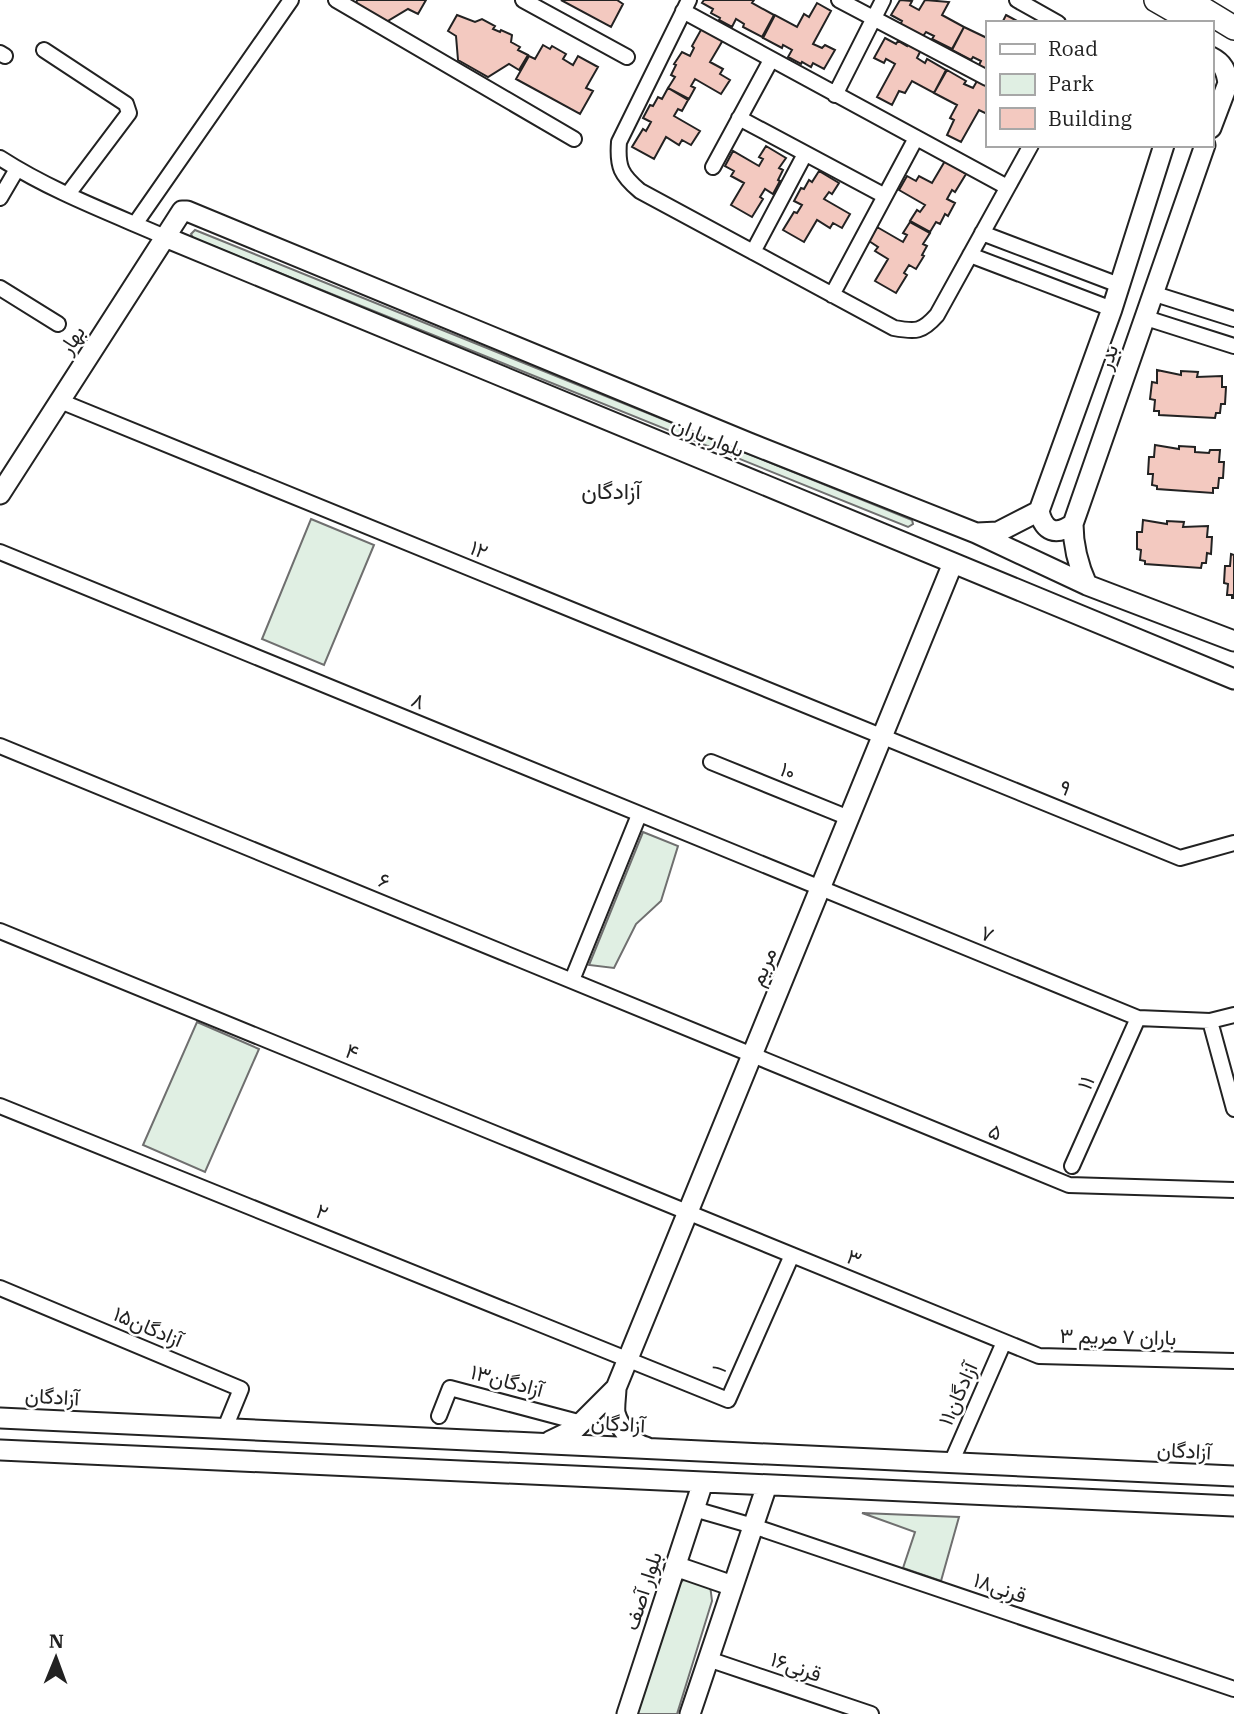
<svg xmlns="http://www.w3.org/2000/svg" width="1234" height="1714" font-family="'IBM Plex Serif',Vazirmatn,serif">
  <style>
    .green { fill: #e0efe3; stroke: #6f6f6f; stroke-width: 2 }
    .building { fill: #f3c9c0; stroke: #222; stroke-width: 2 }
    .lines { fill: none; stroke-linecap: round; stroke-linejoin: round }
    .street-casing { stroke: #222; stroke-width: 18 }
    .secondary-casing { stroke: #222; stroke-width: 23 }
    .primary-casing { stroke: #222; stroke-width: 26 }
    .street { stroke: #fff; stroke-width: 14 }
    .secondary { stroke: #fff; stroke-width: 19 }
    .primary { stroke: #fff; stroke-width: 23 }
    .labels { text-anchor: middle; stroke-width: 5; stroke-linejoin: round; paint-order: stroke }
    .street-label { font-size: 21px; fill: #222; stroke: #fff }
    .neighbourhood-label { font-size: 23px; fill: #222; stroke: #fff }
  </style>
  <rect width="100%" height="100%" fill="#fff"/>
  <path class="green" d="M195,230L912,520L913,524L908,527L193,238L191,234Z
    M311,519L374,545L324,665L262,639Z
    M643,832L678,846L661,901L636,924L614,968L589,965Z
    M197,1022L259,1049L205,1172L143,1145Z
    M862,1513L959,1517L941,1581L903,1568L915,1532Z
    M686,1577L710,1585L712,1601L677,1714H631L671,1593Z"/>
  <path class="building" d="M357,0H426L418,14L408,9L386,22L356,4Z
    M561,0H617L623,4L611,27Z
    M704,0H754L752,3L774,15L762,37L743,27L744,24L736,19L732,27L719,20L720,18L711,13L713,9L702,3Z
    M900,0L912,1L910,5L919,10L925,0L949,2L942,15L964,27L952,49L932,39L934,36L926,32L921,39L900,25L902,21L891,15Z
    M817,3L831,11L813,44L822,48L825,45L835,50L824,69L813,63L811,67L802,62L801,64L788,57L792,50L783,45L782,48L763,38L775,15L797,27L804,14L809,17Z
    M457,15L475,22L482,19L495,26L493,29L500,32L501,30L512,35L511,42L520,47L518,50L528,55L519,70L509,64L488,77L458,60L456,36L448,31Z
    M1006,15L1021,23H1002Z
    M964,27L987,38V75L977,69L981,61L973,57L971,60L952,50Z
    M702,28L723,40L710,62L723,69L720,74L730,80L721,94L695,79L691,86L695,88L689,99L668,88L675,77L671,75L676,65L674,64L682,52L690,56L694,48L692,46Z
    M885,38L896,44L898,41L907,46L908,43L921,50L917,58L925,63L927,59L946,70L934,93L912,81L905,93L899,91L892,105L877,97L895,64L886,59L884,63L874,58Z
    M543,45L550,49L552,46L566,54L563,59L573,65L578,56L598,67L586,88L593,91L580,114L516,79L529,56L535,59Z
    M947,70L966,81L964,84L973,88L977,81L987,86V114L979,110L961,142L947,135L954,120L950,118L957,105L934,93Z
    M668,88L688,100L682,111L678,109L674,116L700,131L691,145L682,140L679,145L666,137L654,159L632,147L643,129L646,131L651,122L643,118L650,105L653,106L658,97L662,99Z
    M766,146L786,158L779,168L783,170L778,180L780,181L773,194L765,189L760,197L763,199L752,217L731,205L744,183L731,176L734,171L725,166L733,151L759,166L763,159L759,157Z
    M945,161L966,174L955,192L952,190L947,199L955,203L948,216L945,214L940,224L936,222L930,232L910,221L917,210L920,212L925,205L899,190L907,176L916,181L919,176L932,183Z
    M819,171L839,183L832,194L829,192L824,199L850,214L842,228L833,223L830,228L817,220L804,242L783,230L794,212L797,213L802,205L794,201L801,188L804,189L809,180L812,182Z
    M910,222L930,233L923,244L927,246L922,255L924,256L916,269L909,265L904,273L907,275L896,293L875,281L888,259L875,251L878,247L869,241L877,227L903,242L907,235L903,233Z
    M1157,370L1181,375V371L1198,372L1197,377L1222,376V387H1226L1225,404H1221L1220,413H1216L1215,418L1159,415V411H1154L1155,400L1150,399L1152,382L1157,383Z
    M1155,445L1179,449V446L1195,447V452L1209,453L1210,450H1220L1219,462H1224L1223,478H1219L1218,488H1213V493L1157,489V486L1152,485L1153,474H1148L1149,457H1154Z
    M1143,520L1167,524V521L1184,522L1183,527L1208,526L1207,537H1212L1211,554L1207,553L1206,563H1202L1201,568L1145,564V561L1140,560L1141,550L1137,549V532H1142Z
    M1231,554L1234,555V598H1232V595H1227L1228,584L1224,583L1225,566H1230Z"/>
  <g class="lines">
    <defs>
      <path id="street" d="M336,0L574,139
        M523,0L627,57
        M689,0L619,142C617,167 621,175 640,191L894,328C916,332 922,332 937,315L1031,145
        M839,0L987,78
        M1017,0L1058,23
        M683,11L1007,187
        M44,50L126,104L129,113L68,194
        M0,53L5,56
        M835,95L883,0
        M739,118L885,196
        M0,158C51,191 110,213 165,237
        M713,167L771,60
        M0,198L17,169
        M135,224L291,0
        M982,233L1119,285
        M753,252L805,154
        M970,255L1112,309
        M0,288L58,324
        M1155,294L1234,319
        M832,295L916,138
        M1146,318L1234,346
        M60,401L1180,858L1234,843
        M0,552L1138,1018L1210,1021L1234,1015
        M0,746L1069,1185L1234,1190
        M711,762L849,818
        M0,931L1039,1356L1234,1361
        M572,980L639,815
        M1210,1021L1234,1109
        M0,1106L728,1400L792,1255
        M1072,1166L1138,1018
        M0,1288L241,1389L225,1428
        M439,1416L450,1388L582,1423
        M951,1463L1004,1342
        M694,1509L753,1526L1234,1689
        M708,1659L871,1714"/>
      <path id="secondary" d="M1211,57C1223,63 1226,70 1228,83
        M1211,128L1228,83L1234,80
        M165,237L1234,679
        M0,494L182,211H187L749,443L976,533L1087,585L1234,641
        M1039,511C1044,532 1056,536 1073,524
        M977,533L998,532L1039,511L1112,309L1164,145
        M1087,585C1078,565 1073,547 1073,524L1205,145
        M0,1418L1234,1476
        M550,1441L575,1429L616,1388
        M646,1447C632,1444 619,1427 615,1413C614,1406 616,1395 616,1388L953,563
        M0,1450L1234,1506
        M675,1566L733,1586
        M627,1714L703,1482
        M690,1714L767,1485"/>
      <path id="primary" d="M1156,0L1196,23
        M1188,0L1234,28"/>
    </defs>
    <use href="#street" class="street-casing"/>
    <use href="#secondary" class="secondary-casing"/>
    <use href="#primary" class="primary-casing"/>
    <use href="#street" class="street"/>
    <use href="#secondary" class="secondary"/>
    <use href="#primary" class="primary"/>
  </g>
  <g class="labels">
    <g class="street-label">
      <text transform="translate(72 340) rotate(-57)" y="7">بهار</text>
      <text transform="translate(1108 357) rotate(-71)" y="7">بدر</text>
      <text transform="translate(708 437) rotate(22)" y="7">بلوار باران</text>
      <text transform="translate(479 550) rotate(22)" y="7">۱۲</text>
      <text transform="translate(418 701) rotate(22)" y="7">۸</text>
      <text transform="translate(788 771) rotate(22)" y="7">۱۰</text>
      <text transform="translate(1065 788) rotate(22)" y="7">۹</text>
      <text transform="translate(384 881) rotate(22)" y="7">۶</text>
      <text transform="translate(987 934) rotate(22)" y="7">۷</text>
      <text transform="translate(763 967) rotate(-68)" y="7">مریم</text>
      <text transform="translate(352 1052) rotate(22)" y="7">۴</text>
      <text transform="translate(1086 1083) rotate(-66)" y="7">۱۱</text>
      <text transform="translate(995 1132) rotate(22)" y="7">۵</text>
      <text transform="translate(322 1212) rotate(22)" y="7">۲</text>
      <text transform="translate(854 1258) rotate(22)" y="7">۳</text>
      <text transform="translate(148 1327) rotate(23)" y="7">آزادگان۱۵</text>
      <text transform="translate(1118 1337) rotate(1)" y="7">باران ۷ مریم ۳</text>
      <text transform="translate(719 1369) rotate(-66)" y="7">۱</text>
      <text transform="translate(507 1381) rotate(15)" y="7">آزادگان۱۳</text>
      <text transform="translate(958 1394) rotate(-66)" y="7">آزادگان۱۱</text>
      <text transform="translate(52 1397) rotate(3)" y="7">آزادگان</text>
      <text transform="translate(618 1424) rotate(3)" y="7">آزادگان</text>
      <text transform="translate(1184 1451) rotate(3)" y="7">آزادگان</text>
      <text transform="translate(1000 1588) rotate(19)" y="7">قرنی۱۸</text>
      <text transform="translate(643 1591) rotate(-72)" y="7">بلوار آصف</text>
      <text transform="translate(796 1667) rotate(19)" y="7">قرنی۱۶</text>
    </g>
    <g class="neighbourhood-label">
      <text x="611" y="499">آزادگان</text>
    </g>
  </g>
  <rect x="986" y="21" width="228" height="126" fill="#ffffff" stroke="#a7a7a7" stroke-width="2"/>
  <rect x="1000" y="44" width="35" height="10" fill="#ffffff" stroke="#a7a7a7" stroke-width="2"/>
  <text x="1048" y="56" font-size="21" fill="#222222">Road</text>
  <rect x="1000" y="74" width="35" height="21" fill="#e0efe3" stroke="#a7a7a7" stroke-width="2"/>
  <text x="1048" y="91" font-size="21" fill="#222222">Park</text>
  <rect x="1000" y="108" width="35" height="21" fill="#f3c9c0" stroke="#a7a7a7" stroke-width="2"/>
  <text x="1048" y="126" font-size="21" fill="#222222">Building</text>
  <g transform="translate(56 1658) rotate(1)" stroke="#ffffff" stroke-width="5" paint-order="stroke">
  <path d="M0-5L12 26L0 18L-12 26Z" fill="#222222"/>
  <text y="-10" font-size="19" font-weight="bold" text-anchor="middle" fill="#222222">N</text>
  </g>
</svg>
